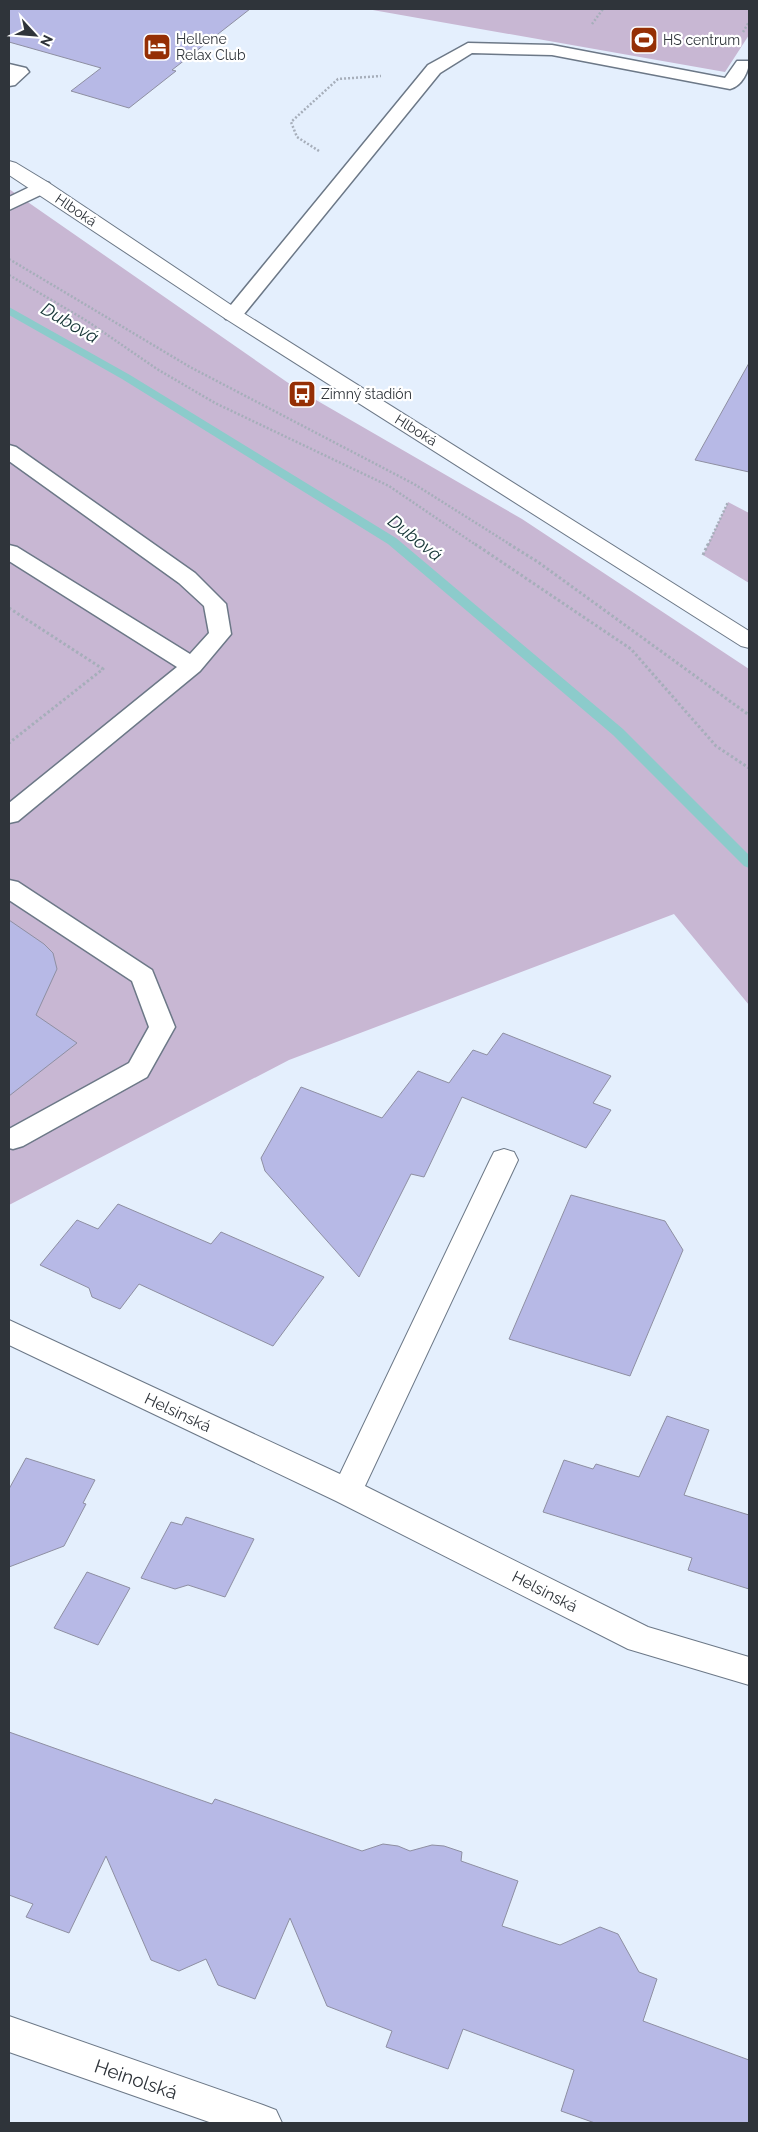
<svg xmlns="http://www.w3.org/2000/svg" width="758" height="2132" font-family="Raleway,sans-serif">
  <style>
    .green { fill: #c8b7d3 }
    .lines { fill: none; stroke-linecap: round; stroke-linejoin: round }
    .stream { fill: #8ccbcb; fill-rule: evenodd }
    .building { fill: #b7b9e6; stroke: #8e8fa2 }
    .service-casing { stroke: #6c7887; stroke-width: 3 }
    .minor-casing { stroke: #6c7887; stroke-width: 2 }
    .path-far1 { stroke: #a6aeba; stroke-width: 2.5; stroke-dasharray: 2 2; stroke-linecap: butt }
    .path { stroke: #a6aeba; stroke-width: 3; stroke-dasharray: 2.5 2.5; stroke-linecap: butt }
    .service { fill: #fff; fill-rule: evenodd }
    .minor { fill: #fff; fill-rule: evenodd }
    .labels { text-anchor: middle; stroke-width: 4.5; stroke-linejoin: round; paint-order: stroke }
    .far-poi-label { font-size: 14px; fill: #2f343a; stroke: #fff; text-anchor: start }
    .far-street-label { font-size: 14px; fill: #2f343a; stroke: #fff }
    .street-label { font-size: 16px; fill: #2f343a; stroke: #fff }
    .water-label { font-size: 18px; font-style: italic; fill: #153536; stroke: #fff }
    .near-street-label { font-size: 19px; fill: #2f343a; stroke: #fff }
  </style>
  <rect width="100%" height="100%" fill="#e4effd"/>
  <path class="green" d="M367,9H749V35L725,72Z
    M9,189L297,389L522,519L749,669V1005L674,914L289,1060L9,1205Z
    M728,502L749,513V583L703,555Z"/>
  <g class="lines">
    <path class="stream" d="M9,307L130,375L396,538L623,729L749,855V868L744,866L613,735L388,544L122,379L9,315Z"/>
  </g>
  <path class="building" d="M9,9H250L172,70L176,71L129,108L71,91L101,68L9,42Z
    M749,363V472L695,460Z
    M9,920L44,944L53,953L57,969L36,1015L77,1043L9,1096Z
    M503,1033L611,1076L593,1103L611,1110L586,1148L462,1097L424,1177L411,1174L359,1277L265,1171L261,1158L301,1087L382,1118L418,1071L449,1083L473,1050L487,1055Z
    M571,1195L665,1221L683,1250L630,1376L509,1339Z
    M118,1204L211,1244L221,1232L324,1277L273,1346L139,1284L120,1309L92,1297L89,1288L40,1265L77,1220L98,1229Z
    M667,1416L709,1430L684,1495L749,1515V1589L688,1570L692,1558L543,1512L564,1460L593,1469L596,1464L639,1477Z
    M26,1458L95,1480L83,1503L86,1504L64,1546L9,1567V1489Z
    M186,1517L254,1539L225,1597L188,1585L175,1589L141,1578L171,1522L182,1525Z
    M87,1572L130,1588L98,1645L54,1628Z
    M9,1732L212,1804L215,1799L362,1851L383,1844L398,1846L410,1851L432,1845L444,1846L462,1852L461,1861L518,1881L502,1926L560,1945L600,1927L618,1934L639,1972L657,1979L643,2021L749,2060V2123H595L561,2111L574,2070L463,2029L448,2069L386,2047L392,2031L327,2006L290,1918L255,1999L218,1985L206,1959L179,1971L151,1960L106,1856L69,1933L26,1917L33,1904L9,1895Z"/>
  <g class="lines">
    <defs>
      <path id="service" d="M468,43L552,45L725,78L737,61H749C749,71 742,86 730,89L552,55L472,53L440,73L240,319H226L223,315L226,311L428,65Z
        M9,64L26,68L29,72L15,85L9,86Z
        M42,181L49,183L51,187L49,191L9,210V197Z
        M9,445L16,447L195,573L226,604L231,634L200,671L18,821L9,823V803L177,667L9,561V545L17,547L190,654L209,633L204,606L179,583L9,461Z
        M9,880L18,882L152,970L175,1027L147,1077L23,1146L13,1149L9,1148V1129L129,1063L149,1027L132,981L9,900Z"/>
      <path id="minor" d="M9,161L16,163L49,183L240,311L749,631V648L741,646L226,319L9,175Z
        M504,1149L514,1152L518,1160L365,1486L648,1627L749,1657V1685L628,1649L336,1501L9,1345V1320L340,1474L490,1160L494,1152Z
        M9,2016L263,2105L276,2110L282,2123H212L9,2052Z"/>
    </defs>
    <use href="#service" class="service-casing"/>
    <use href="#minor" class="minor-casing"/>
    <path class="path-far1" d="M592,24L603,9
      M743,32L749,22
      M319,151L297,137L291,122L338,79L381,76
      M9,259L190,367L414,484L511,545
      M9,275L87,321L157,369L215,403L389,486L476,545
      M708,545L728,502"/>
    <path class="path" d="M475,544L631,649L716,746L749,768
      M509,544L538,562L749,715
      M703,555L708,544
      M9,608L103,669L9,743"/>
    <use href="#service" class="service"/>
    <use href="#minor" class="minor"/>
  </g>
  <defs>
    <symbol id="stadium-square" viewBox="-11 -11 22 22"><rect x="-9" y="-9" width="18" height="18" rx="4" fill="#952f05" stroke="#fff"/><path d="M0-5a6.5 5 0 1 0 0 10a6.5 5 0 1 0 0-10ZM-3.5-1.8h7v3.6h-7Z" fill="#fff"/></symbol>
    <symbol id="hotel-square" viewBox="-11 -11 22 22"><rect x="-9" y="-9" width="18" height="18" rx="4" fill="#952f05" stroke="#fff"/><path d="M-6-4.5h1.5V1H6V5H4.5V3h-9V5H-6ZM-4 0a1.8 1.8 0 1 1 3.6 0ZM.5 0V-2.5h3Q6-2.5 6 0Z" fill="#fff"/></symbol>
    <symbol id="bus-square" viewBox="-11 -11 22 22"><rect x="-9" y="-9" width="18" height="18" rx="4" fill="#952f05" stroke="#fff"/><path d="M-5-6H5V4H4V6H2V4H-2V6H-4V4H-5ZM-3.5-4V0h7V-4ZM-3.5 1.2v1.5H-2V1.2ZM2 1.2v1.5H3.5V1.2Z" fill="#fff"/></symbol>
  </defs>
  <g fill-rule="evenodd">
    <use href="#stadium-square" x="628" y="24" width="32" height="32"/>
    <use href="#hotel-square" x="141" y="31" width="32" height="32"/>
    <use href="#bus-square" x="286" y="378" width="32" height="32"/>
  </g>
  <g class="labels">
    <g class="far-poi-label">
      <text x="176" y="44">Hellene<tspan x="176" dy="16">Relax Club</tspan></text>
      <text x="663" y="45">HS centrum</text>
      <text x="321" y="399">Zimný štadión</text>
    </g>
    <g class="far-street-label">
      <text transform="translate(76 210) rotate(34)" y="5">Hlboká</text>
      <text transform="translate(416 430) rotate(32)" y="5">Hlboká</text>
    </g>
    <g class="street-label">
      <text transform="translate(178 1412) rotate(25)" y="6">Helsinská</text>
      <text transform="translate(545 1591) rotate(27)" y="6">Helsinská</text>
    </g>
    <g class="water-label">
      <text transform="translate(70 323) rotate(30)" y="6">Dubová</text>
      <text transform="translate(415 538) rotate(38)" y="6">Dubová</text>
    </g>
    <g class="near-street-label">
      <text transform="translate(136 2079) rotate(19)" y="7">Heinolská</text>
    </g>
  </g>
  <rect width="758" height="2132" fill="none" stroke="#2f343a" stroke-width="20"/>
  <g transform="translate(35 35) rotate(116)" stroke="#ffffff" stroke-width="4" paint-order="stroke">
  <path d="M0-4L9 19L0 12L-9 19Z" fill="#2f343a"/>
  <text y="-8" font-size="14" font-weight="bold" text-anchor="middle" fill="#2f343a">N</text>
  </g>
</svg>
